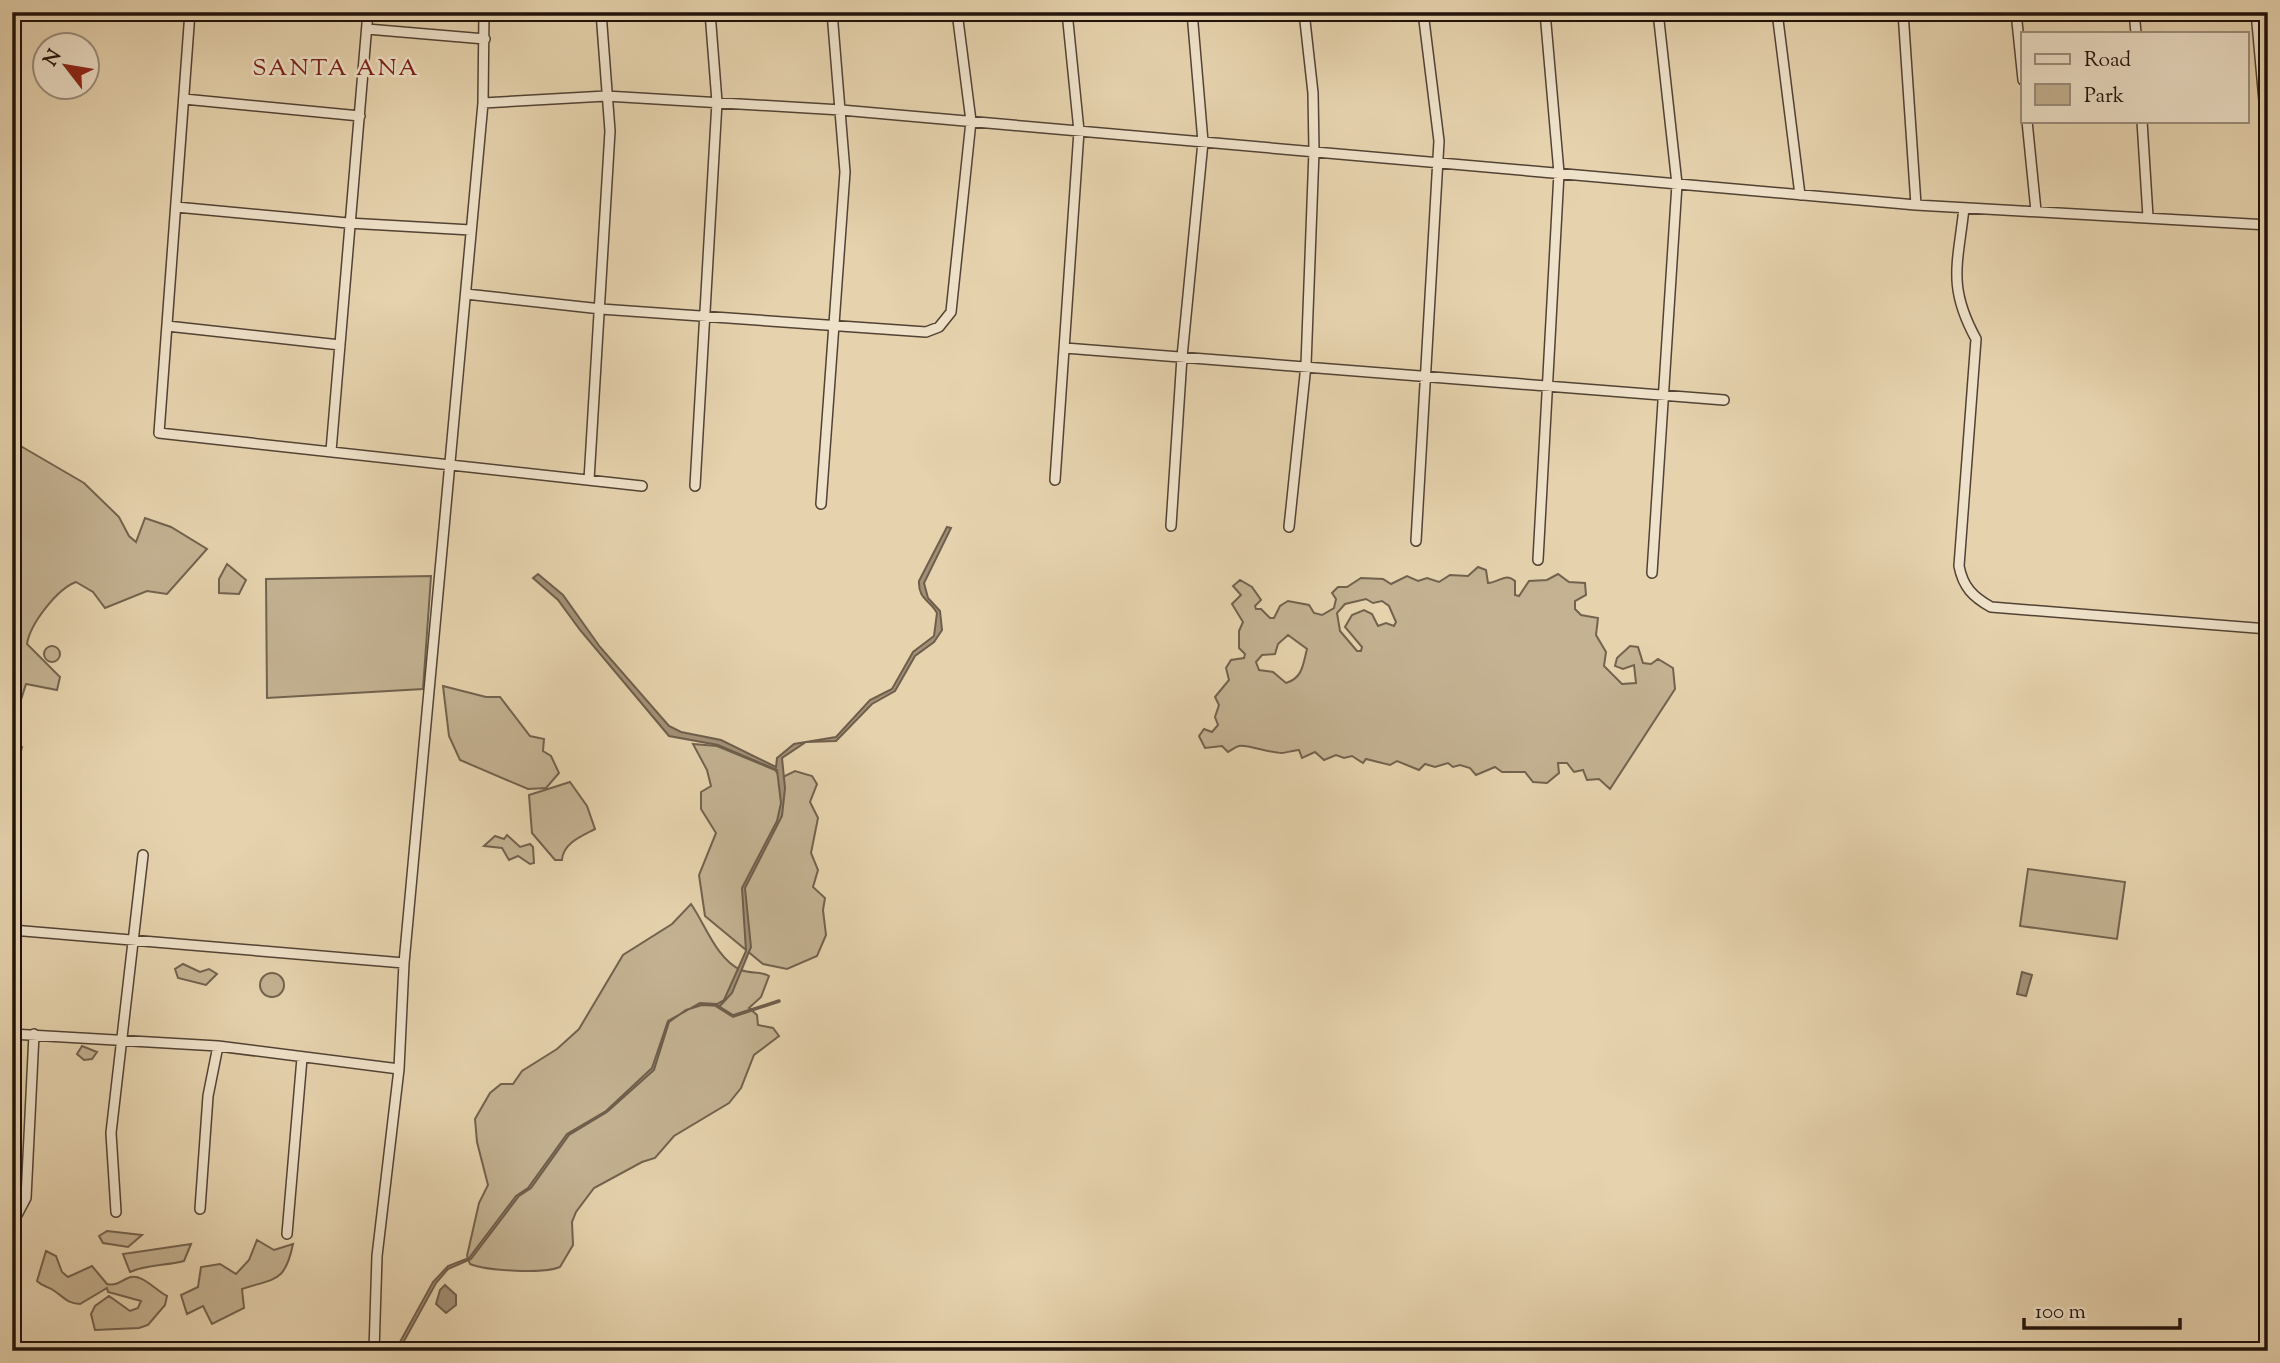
<svg xmlns="http://www.w3.org/2000/svg" width="2280" height="1363" font-family="'Sorts Mill Goudy',serif">
  <style>
    .green { fill: #c4b292; stroke: #72624e; stroke-width: 2; fill-rule: evenodd }
    .water { fill: #a39177; stroke: #6f5e4c; stroke-width: 2 }
    .lines { fill: none; stroke-linecap: round; stroke-linejoin: round }
    .stream { stroke: #6f5e4c; stroke-width: 3.5 }
    .minor-casing { stroke: #524234; stroke-width: 12 }
    .minor { stroke: #efe2ca; stroke-width: 9 }
    .labels { text-anchor: middle; stroke-width: 5; stroke-linejoin: round; paint-order: stroke }
    .quarter-label { font-size: 24px; letter-spacing: 2px; fill: #7a1f14; stroke: #efe2ca }
  </style>
  <rect width="100%" height="100%" fill="#e6d3ae"/>
  <filter id="stains"><feTurbulence type="fractalNoise" baseFrequency=".00286" numOctaves="4"/><feColorMatrix values="0 0 0 0 .2 0 0 0 0 .09 0 0 0 0 .02 0 0 0 .5 -.17"/></filter>
  <radialGradient id="worn" r=".72"><stop offset=".6" stop-color="#630" stop-opacity="0"/><stop offset="1" stop-color="#630" stop-opacity=".3"/></radialGradient>
  <path class="green" d="M12,441L84,483L119,517L129,536L136,542L145,518L171,527L207,549L167,594L147,591L105,608L93,592L76,582C57,589 30,624 27,644L60,677L57,690L26,684L15,719L12,717Z
    M227,564L246,580L239,594L219,593V579Z
    M1478,567L1486,570L1488,583C1499,583 1505,572 1515,581V595L1519,596L1529,581L1547,580L1558,574L1569,582L1585,583L1586,595L1575,601V609L1581,615L1598,618L1596,635L1606,652L1604,666L1622,684L1636,683L1634,665L1623,669L1615,666L1617,658L1630,646L1638,647L1643,663L1651,664L1658,659L1673,668L1675,689L1610,789L1599,779L1587,780L1583,770L1574,772L1567,763H1558L1559,773L1547,783L1533,782L1525,772H1502L1495,767L1476,775L1470,768L1460,765L1453,767L1448,763L1435,767L1425,764L1419,770L1397,761L1390,765L1366,759L1363,763L1352,756L1344,758L1336,755L1324,760L1315,752L1302,758L1299,750C1294,750 1286,753 1282,753C1271,753 1245,744 1239,746C1235,747 1232,750 1228,752L1222,746L1205,748L1199,736L1204,729L1212,732L1218,725L1215,717L1219,705L1215,697L1229,680L1226,668L1231,660L1244,658L1245,654L1239,648V631L1243,622L1232,604L1241,595L1233,586L1240,580L1252,587L1261,600L1255,606L1256,609H1261L1270,618H1274L1280,606L1288,601L1309,605L1314,613L1322,615L1334,608L1336,599L1332,593L1338,587H1347L1361,578L1383,579L1391,584L1407,576L1418,581L1427,578L1439,582L1450,575L1468,576ZM1366,599L1373,603L1382,601L1389,606L1396,622L1394,626L1386,623L1378,626L1372,614L1364,610L1352,615L1345,627L1362,647L1361,651H1357L1340,631L1337,613L1345,604ZM1288,635L1307,649C1303,664 1303,678 1286,683L1273,672L1259,670L1256,662L1262,655L1275,654L1278,644Z
    M431,576L423,689L267,698L266,579Z
    M44 654a8 8 0 1 1 16 0a8 8 0 1 1-16 0Z
    M443,686L486,697H500L530,736L544,739L543,751L551,756L559,773L546,788L528,789L460,760L449,736Z
    M12,740L22,747L18,763L12,762Z
    M693,744L717,746L775,770L781,778L795,771L812,776L817,784L810,802L818,818L811,853L818,870L813,887L825,898L823,910L826,935L817,956L787,969L763,964L705,916L699,875L716,833L701,809V792L711,786L707,770Z
    M570,782L587,806L595,829C582,836 563,843 562,860H555L532,833L529,795Z
    M507,835L520,847L530,844L533,847L534,863L530,864L518,856L509,860L502,848L484,846L495,836L504,839Z
    M2028,869L2125,882L2117,939L2020,926Z
    M691,904C705,924 717,960 741,970C751,974 760,971 769,976L761,997L749,1008L757,1015L758,1025L773,1028L779,1036L754,1055L741,1088L729,1103L674,1136L655,1158L642,1162L594,1188L576,1212L572,1222L573,1245L560,1267C543,1274 488,1271 470,1264L467,1256L479,1203L488,1185L477,1142L475,1119L490,1093L501,1084H513L522,1071L557,1049L579,1029L623,955L672,924Z
    M183,964L200,972L209,969L217,974L206,985L178,978L175,969Z
    M260 985a12 12 0 1 1 24 0a12 12 0 1 1-24 0Z
    M82,1046L97,1052L92,1059L84,1060L77,1054Z
    M107,1231L142,1235L128,1247L103,1243L99,1236Z
    M257,1240L274,1250L293,1244C285,1283 275,1278 242,1289L244,1308L212,1324L203,1306L187,1314L181,1295L198,1287L201,1267L220,1264L236,1274L249,1260Z
    M191,1244L184,1261C165,1266 148,1264 130,1272L123,1254Z
    M46,1251L56,1256L62,1272L68,1277L92,1266L107,1284C117,1286 119,1282 128,1278C141,1272 155,1290 167,1296L165,1305L148,1325L139,1328L95,1330L91,1314L95,1306L109,1296L130,1311L138,1308L141,1301L108,1292L107,1288L80,1304C66,1303 64,1297 53,1290C47,1286 43,1287 37,1281Z"/>
  <path class="water" d="M947,527L951,528L924,583L928,598L940,611L942,630L934,642L915,656L895,691L872,704L836,741L806,742L782,758L785,788L782,816L745,888L751,947L732,993L720,1006L702,1005L686,1010L669,1022L654,1070L607,1112L569,1135L531,1188L519,1196L471,1259L448,1269L436,1283L403,1343L395,1351L433,1282L448,1266L469,1258L516,1196L528,1188L567,1134L606,1111L652,1068L668,1021L700,1003L717,1004L724,1000L746,951L742,888L777,821L781,803L777,770L718,745L669,736L580,630L558,600L533,578L538,574L563,595L600,647L669,726L681,732L721,740L776,767L777,758L794,744L836,737L870,700L892,689L913,652L934,636L937,613C930,600 918,599 919,581Z
    M2022,972L2032,975L2026,996L2017,994Z
    M445,1285L456,1295V1305L446,1313L436,1304L440,1290Z"/>
  <g class="lines">
    <path class="stream" d="M717,1006L733,1016L779,1001"/>
    <defs>
      <path id="minor" d="M190,12L159,433L642,486
        M1777,12L1800,195
        M1903,12L1916,205
        M2016,12L2023,80
        M2134,12L2136,33
        M2256,12L2268,145
        M367,29L485,39
        M184,99L360,116
        M483,103L484,12
        M2027,121L2036,211
        M2142,121L2148,217
        M176,207L348,223L471,230
        M1964,208C1958,264 1947,286 1976,339L1959,566C1963,587 1973,597 1991,607L2268,629
        M466,294L601,309L926,332L939,327L951,312L971,121L957,12
        M167,326L340,345
        M1065,348L1724,400
        M331,451L368,12
        M589,480L610,131L601,12
        M1055,480L1079,131L1067,12
        M695,486L717,102L710,12
        M821,504L845,172L832,12
        M1171,526L1182,357L1203,142L1192,12
        M1289,527L1306,365L1314,151L1313,93L1304,12
        M1416,541L1439,141L1423,12
        M1538,560L1559,173L1545,12
        M1652,573L1677,184L1658,12
        M12,930L404,963
        M12,1034L218,1046L399,1069
        M200,1209L208,1096L218,1046
        M116,1212L111,1133L143,855
        M12,1216L17,1215L26,1198L34,1034
        M287,1234L302,1058
        M374,1351L377,1256L399,1069L404,963L483,103L606,96L841,110L1916,205L2268,225"/>
    </defs>
    <use href="#minor" class="minor-casing"/>
    <use href="#minor" class="minor"/>
  </g>
  <g class="labels">
    <g class="quarter-label">
      <text x="336" y="75">SANTA ANA</text>
    </g>
  </g>
  <rect width="2280" height="1363" fill="none" stroke="#e6d3ae" stroke-width="42"/>
  <rect x="14" y="14" width="2252" height="1335" fill="none" stroke="#20120b" stroke-width="3.5"/>
  <rect x="21" y="21" width="2238" height="1321" fill="none" stroke="#20120b" stroke-width="2"/>
  <rect x="2021" y="32" width="228" height="91" fill="#efe2ca" stroke="#9c8f7e" stroke-width="2"/>
  <rect x="2035" y="54" width="35" height="10" fill="#efe2ca" stroke="#9c8f7e" stroke-width="2"/>
  <text x="2084" y="66" font-size="21" fill="#20120b">Road</text>
  <rect x="2035" y="84" width="35" height="21" fill="#c4b292" stroke="#9c8f7e" stroke-width="2"/>
  <text x="2084" y="102" font-size="21" fill="#20120b">Park</text>
  <g transform="translate(66 66) rotate(301)"><circle r="33" fill="#efe2ca" stroke="#9c8f7e" stroke-width="2"/>
  <path d="M0-5L12 26L0 18L-12 26Z" fill="#8f2418"/>
  <text y="-10" font-size="19" font-weight="bold" text-anchor="middle" fill="#20120b">N</text>
  </g>
  <path d="M2024 1318v10h156v-10" fill="none" stroke="#20120b" stroke-width="3.5"/>
  <text x="2035" y="1318" font-size="21" fill="#20120b" stroke="#efe2ca" stroke-width="5" paint-order="stroke">100 m</text>
  <rect width="100%" height="100%" filter="url(#stains)"/>
  <rect width="100%" height="100%" fill="url(#worn)"/>
</svg>
